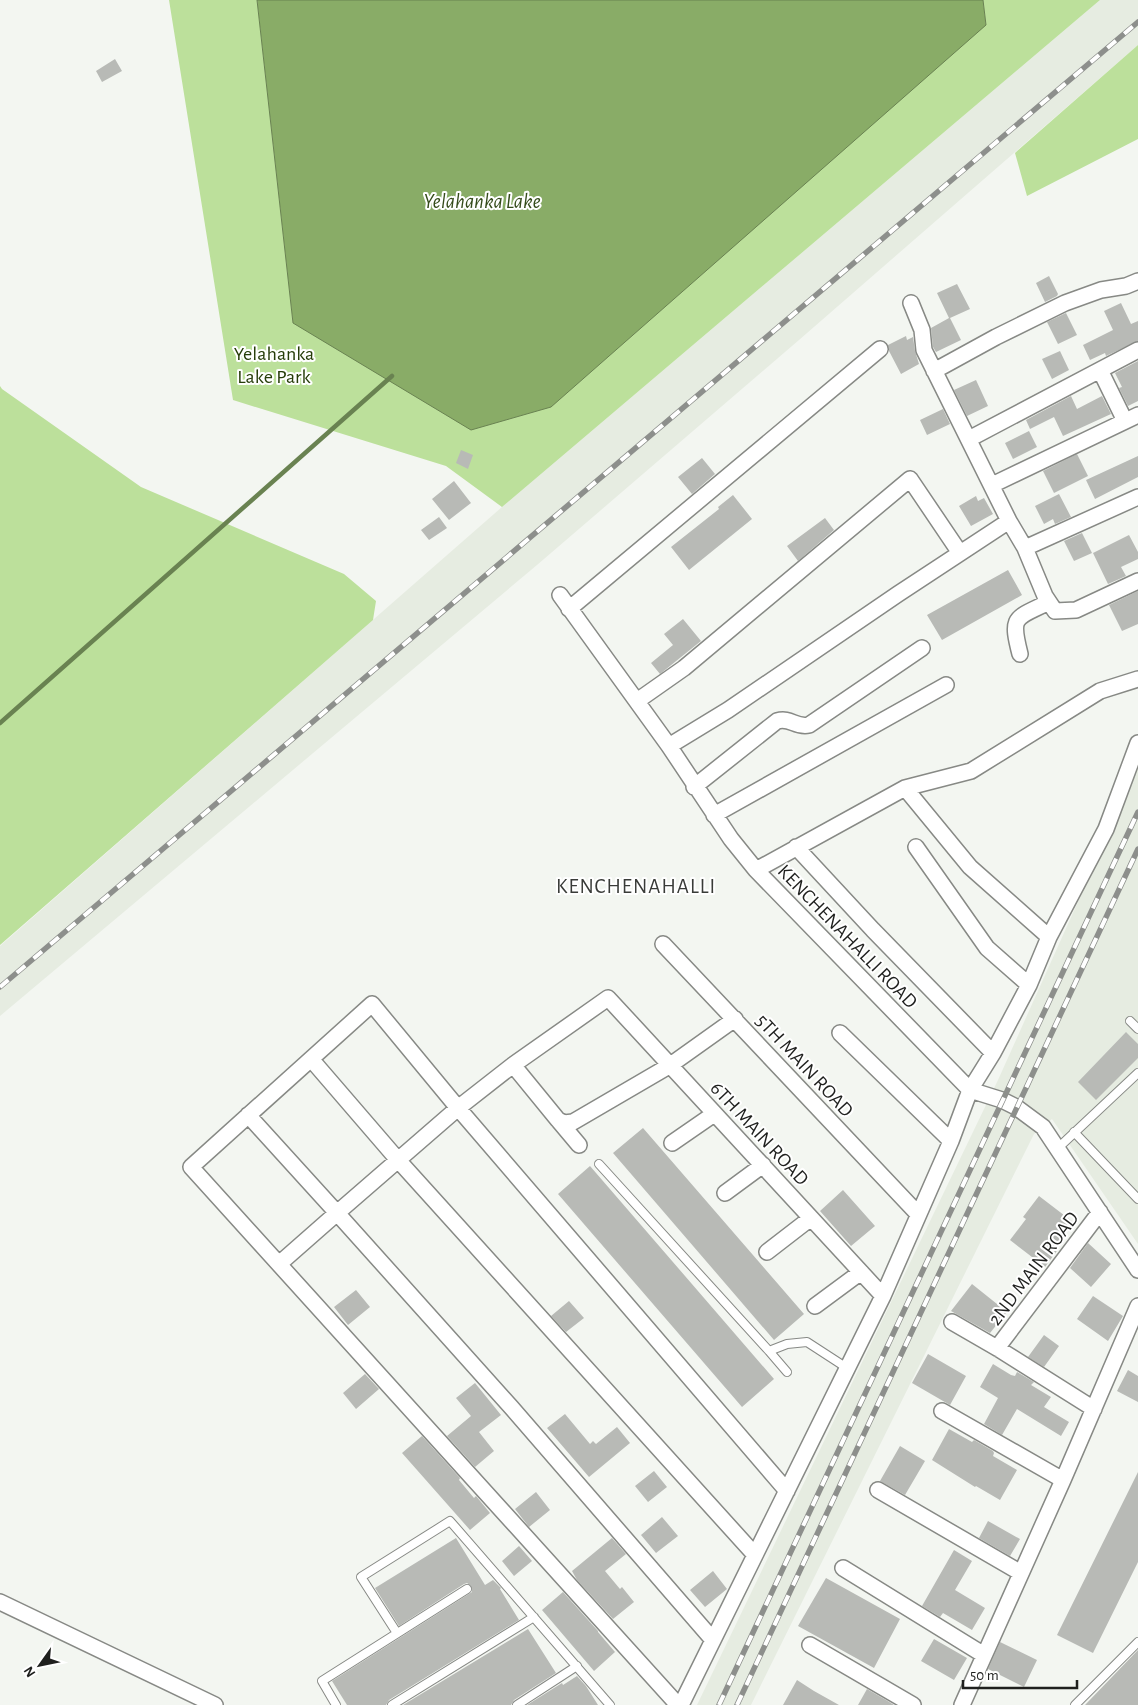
<svg xmlns="http://www.w3.org/2000/svg" width="1138" height="1705" font-family="'Alegreya Sans',sans-serif">
  <style>
    .built { fill: #e6ece1 }
    .green { fill: #bce09b }
    .water { fill: #89ac67; stroke: #698251 }
    .lines { fill: none; stroke-linecap: round; stroke-linejoin: round }
    .stream { stroke: #698251; stroke-width: 4.5 }
    .building { fill: #b8bab6 }
    .service-casing { stroke: #878985; stroke-width: 10 }
    .minor-casing { stroke: #878985; stroke-width: 18 }
    .service { stroke: #fff; stroke-width: 8 }
    .minor { stroke: #fff; stroke-width: 15 }
    .rail-casing { stroke: #8d8f8c; stroke-width: 5.5 }
    .rail { stroke: #fff; stroke-width: 4; stroke-dasharray: 11; stroke-linecap: butt }
    .labels { text-anchor: middle; stroke-width: 4; stroke-linejoin: round; paint-order: stroke }
    .park-label { font-size: 20px; fill: #263d09; stroke: #fff }
    .street-label { font-size: 20px; fill: #1f201e; stroke: #fff }
    .water-label { font-size: 21px; font-style: italic; fill: #344b1a; stroke: #fff }
    .neighbourhood-label { font-size: 21px; letter-spacing: 1px; fill: #393b38; stroke: #fff }
  </style>
  <rect width="100%" height="100%" fill="#f3f6f1"/>
  <path class="built" d="M1100,0H1138V45L799,340L537,565L0,1016V946L502,507Z
    M1138,768V1244L1052,1119L1034,1134L751,1705H697L998,1080Z"/>
  <path class="green" d="M169,0H257L293,323L986,25L983,0H1100L502,507L446,466L233,400Z
    M1138,45V139L1027,196L1015,153Z
    M0,386L2,389L141,487L344,574L376,601L373,620L0,945Z"/>
  <path class="water" d="M257,0H983L986,25L551,407L471,430L293,323Z"/>
  <g class="lines">
    <path class="stream" d="M0,723L392,376"/>
  </g>
  <path class="building" d="M115,59L122,71L102,82L96,71Z
    M1049,276L1058,294L1057,296L1045,302L1036,283Z
    M957,284L970,309L950,318L961,340L936,352L933,347L931,328L949,318L937,293Z
    M1121,303L1131,324L1138,321V341L1106,356L1105,353L1090,360L1083,345L1113,330L1104,311Z
    M1066,313L1077,335L1058,344L1047,322Z
    M906,336L907,340L913,337L915,351L919,364L901,374L889,351L888,345Z
    M1060,351L1069,370L1052,379L1042,359Z
    M1138,361V401L1128,406L1119,388L1122,387L1115,373Z
    M976,380L988,406L967,416L954,390Z
    M1071,396L1077,409L1102,396L1111,414L1063,436L1054,417L1030,429L1026,420Z
    M943,409L950,424L927,435L920,420Z
    M1029,431L1037,447L1013,459L1005,443Z
    M461,450L473,455L468,469L456,463Z
    M1077,454L1088,476L1054,493L1043,471Z
    M1138,456V477L1095,499L1086,480Z
    M702,458L715,474L692,494L678,477Z
    M454,481L471,503L449,520L432,499Z
    M1059,494L1071,517L1055,524L1053,519L1044,524L1035,506Z
    M733,495L752,519L689,570L671,547L719,509L718,507Z
    M976,496L978,501L984,498L993,514L971,526L959,506Z
    M439,517L447,528L429,540L421,530Z
    M825,518L834,530L798,561L787,546Z
    M1082,533L1092,553L1074,561L1064,541Z
    M1129,535L1138,552V559L1121,567L1126,576L1108,584L1093,553Z
    M1008,570L1022,595L942,640L927,615Z
    M1138,591V624L1122,631L1109,605Z
    M683,619L701,641L660,674L651,663L673,645L664,634Z
    M1126,1032L1138,1044V1058L1096,1100L1078,1082Z
    M643,1128L804,1314L774,1340L613,1153Z
    M590,1166L774,1379L742,1407L558,1194Z
    M843,1190L875,1226L851,1246L820,1211Z
    M1039,1196L1073,1222L1056,1245L1059,1248L1045,1267L1010,1240L1026,1219L1023,1217Z
    M1088,1243L1111,1264L1091,1287L1070,1268Z
    M972,1284L1007,1312L990,1333L951,1311Z
    M356,1290L370,1307L348,1325L334,1307Z
    M1093,1296L1123,1316L1108,1341L1077,1319Z
    M569,1301L584,1318L566,1332L551,1316Z
    M1044,1335L1059,1346L1044,1367L1028,1357Z
    M928,1354L966,1376L950,1405L912,1383Z
    M993,1364L1011,1375L1015,1376L1017,1372L1034,1382L1031,1385L1051,1397L1044,1407L1069,1422L1061,1436L1017,1409L1002,1435L984,1424L998,1398L980,1387Z
    M1128,1370L1138,1376V1402L1117,1391Z
    M365,1374L379,1389L356,1409L343,1393Z
    M475,1383L501,1415L479,1432L494,1451L475,1467L447,1436L471,1416L456,1398Z
    M565,1414L590,1444L593,1441L596,1444L617,1427L630,1443L589,1477L547,1428Z
    M949,1429L972,1442L974,1440L993,1451L994,1453L993,1456L1017,1470L1000,1500L976,1486L975,1487L932,1460Z
    M422,1436L460,1478L459,1480L474,1498L476,1496L490,1513L470,1530L402,1453Z
    M900,1446L925,1461L905,1495L880,1481Z
    M654,1471L667,1487L648,1502L635,1486Z
    M1138,1472V1562L1093,1653L1057,1635Z
    M536,1492L550,1510L529,1527L515,1509Z
    M662,1517L678,1536L656,1553L641,1535Z
    M988,1521L1020,1539L1010,1556L979,1538Z
    M456,1538L485,1585L493,1580L501,1588L500,1589L519,1620L389,1700L386,1705H347L332,1681L472,1592L471,1586L467,1583L464,1584L399,1626L375,1588Z
    M612,1538L626,1554L605,1571L620,1589L622,1587L634,1602L613,1619L577,1580L572,1571Z
    M519,1546L532,1561L514,1576L502,1561Z
    M954,1550L972,1561L955,1590L985,1608L972,1630L943,1613L940,1617L922,1606Z
    M713,1571L727,1589L705,1607L690,1590Z
    M826,1578L900,1619L874,1668L798,1626Z
    M563,1592L598,1631V1632L615,1652L594,1671L542,1610Z
    M528,1629L556,1673L514,1700L511,1705H403Z
    M934,1639L967,1658L954,1680L921,1661Z
    M1000,1642L1037,1660L1024,1687L988,1669Z
    M1138,1650V1705H1085Z
    M577,1676L586,1686L598,1705H527L562,1683L563,1685Z
    M797,1680L814,1691L839,1705H783Z
    M867,1689L886,1700L894,1705H858Z"/>
  <g class="lines">
    <defs>
      <path id="service" d="M1130,1021L1138,1029
        M1074,1132L1138,1199
        M1058,1148L1138,1073
        M599,1164L769,1351L787,1344L807,1342L847,1368
        M769,1351L787,1372
        M397,1633L361,1577L450,1521L610,1705
        M336,1705L322,1681L467,1589
        M392,1705L534,1617
        M517,1705L577,1666
        M1075,1705L1138,1642"/>
      <path id="minor" d="M1100,370L1125,421
        M934,371L996,337L1065,303L1101,290L1126,286L1138,281
        M969,439L1138,350
        M992,485L1138,415
        M1009,521L1025,548L1138,497
        M1025,548L1045,596L1055,611L1076,610L1138,581
        M560,595L669,746L731,839L756,870L970,1090L1002,1100L1016,1107L1043,1127L1138,1270
        M569,609L880,349
        M1020,654C1010,615 1015,619 1049,602
        M637,701L684,668L910,479L960,553
        M669,746L728,710L898,594L1009,521L924,350L922,330L911,303
        M694,787L777,721C791,717 795,728 809,725L922,648
        M905,788L970,867L1049,937
        M714,815L946,685
        M796,847L873,930L993,1053
        M916,847L987,948L1029,985
        M756,870L905,788L971,771L1100,691L1138,679
        M663,944L918,1214
        M840,1033L951,1141
        M311,1059L398,1160L755,1555
        M513,1065L558,1120L564,1123L573,1122L669,1066L735,1019
        M248,1115L337,1213L458,1108L513,1065L608,998L883,1296
        M558,1120L579,1145
        M672,1143L714,1114
        M725,1193L763,1165
        M767,1252L811,1218
        M279,1264L337,1213L511,1407L713,1640
        M815,1306L861,1272
        M952,1322L997,1348L1094,1409
        M997,1348L1100,1212
        M942,1411L1063,1480
        M878,1490L1021,1573
        M843,1568L984,1655
        M0,1602L215,1705
        M810,1645L913,1705
        M678,1705L191,1167L372,1004L458,1108L787,1491
        M681,1705L883,1296L951,1141L970,1090L993,1053L1029,985L1049,937L1106,829L1138,743
        M962,1705L1063,1480L1138,1306"/>
    </defs>
    <use href="#service" class="service-casing"/>
    <use href="#minor" class="minor-casing"/>
    <use href="#service" class="service"/>
    <use href="#minor" class="minor"/>
    <defs>
      <path id="rail" d="M0,987L1138,22
        M719,1705L1138,812
        M737,1705L1138,849"/>
    </defs>
    <use href="#rail" class="rail-casing"/>
    <use href="#rail" class="rail"/>
  </g>
  <g class="labels">
    <g class="park-label">
      <text x="274" y="360">Yelahanka<tspan x="274" dy="23">Lake Park</tspan></text>
    </g>
    <g class="street-label">
      <text transform="translate(848 936) rotate(46)" y="7">KENCHENAHALLI ROAD</text>
      <text transform="translate(805 1065) rotate(47)" y="7">5TH MAIN ROAD</text>
      <text transform="translate(760 1133) rotate(47)" y="7">6TH MAIN ROAD</text>
      <text transform="translate(1033 1268) rotate(-53)" y="7">2ND MAIN ROAD</text>
    </g>
    <g class="water-label">
      <text x="482" y="208">Yelahanka Lake</text>
    </g>
    <g class="neighbourhood-label">
      <text x="636" y="893">KENCHENAHALLI</text>
    </g>
  </g>
  <g transform="translate(40 1665) rotate(237)" stroke="#ffffff" stroke-width="4" paint-order="stroke">
  <path d="M0-4L9 19L0 12L-9 19Z" fill="#1f201e"/>
  <text y="-8" font-size="14" font-weight="bold" text-anchor="middle" fill="#1f201e">N</text>
  </g>
  <path d="M963 1680v8h114v-8" fill="none" stroke="#1f201e" stroke-width="2.5"/>
  <text x="970" y="1680" font-size="15" fill="#1f201e" stroke="#ffffff" stroke-width="4" paint-order="stroke">50 m</text>
</svg>
